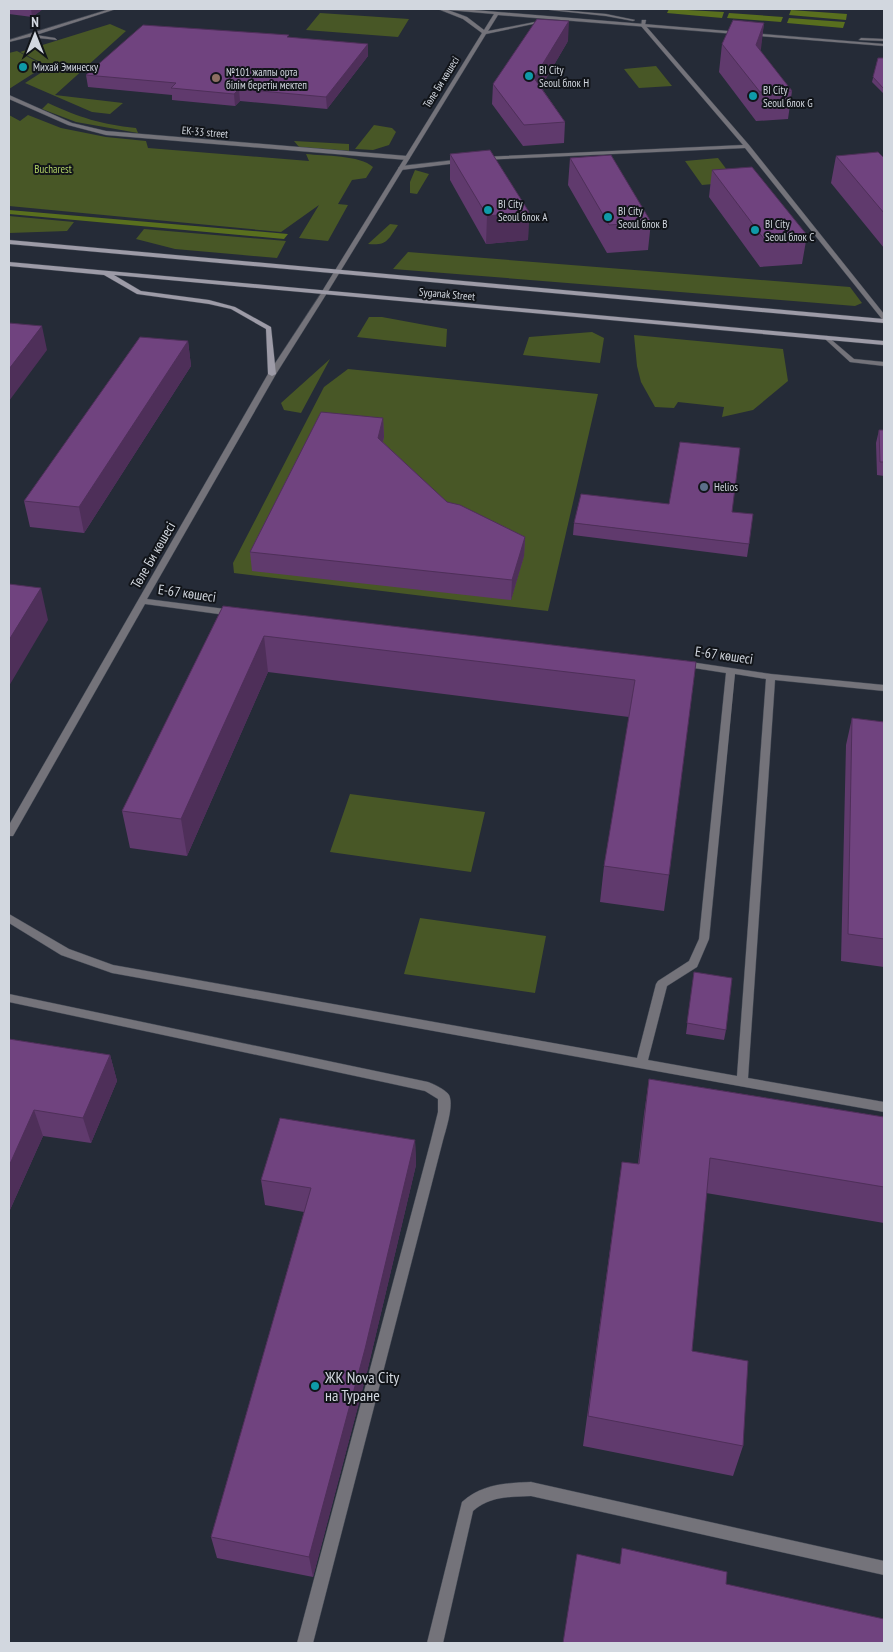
<svg xmlns="http://www.w3.org/2000/svg" width="893" height="1652" font-family="'PT Sans Narrow',sans-serif">
  <style>
    .green { fill: #485726 }
    .forest { fill: #596f1e }
    .lines { fill: none; stroke-linecap: round; stroke-linejoin: round }
    .minor-casing { stroke: #414752; stroke-width: 1 }
    .tertiary-casing { stroke: #414752; stroke-width: 1 }
    .secondary-casing { stroke: #414752; stroke-width: 1 }
    .minor { fill: #74737a; fill-rule: evenodd }
    .tertiary { fill: #74737a; fill-rule: evenodd }
    .secondary { fill: #9d9ba7; fill-rule: evenodd }
    .wall { fill: #603a6d }
    .shaded-wall { fill: #4e2f59 }
    .building { fill: #70437f; stroke: #4e2f59 }
    .culture-dot { fill: #0f9aa8; stroke: #111419; stroke-width: 2 }
    .education-dot { fill: #8d6e63; stroke: #111419; stroke-width: 2 }
    .service-dot { fill: #5c6f8a; stroke: #111419; stroke-width: 2 }
    .labels { text-anchor: middle; stroke-width: 4; stroke-linejoin: round; paint-order: stroke }
    .far-poi-label { font-size: 11px; fill: #d2d7df; stroke: #111419; text-anchor: start }
    .far-street-label { font-size: 11px; fill: #d2d7df; stroke: #111419 }
    .far-park-label { font-size: 11px; fill: #b0d066; stroke: #111419 }
    .street-label { font-size: 14px; fill: #d2d7df; stroke: #111419 }
    .near-poi-label { font-size: 16px; fill: #d2d7df; stroke: #111419; text-anchor: start }
  </style>
  <rect width="100%" height="100%" fill="#252b37"/>
  <path class="green" d="M320,13L409,19L398,37L306,30Z
    M110,24L126,31L55,95L123,103L110,114L92,112L25,83L50,67L20,52Z
    M17,51L45,66L9,89V53Z
    M656,66L672,86L639,88L624,69Z
    M48,103C81,118 100,124 136,128L138,133L76,122L42,109Z
    M9,115L20,121L28,115L61,128L106,137L146,141L148,148L309,161L306,154C324,156 360,155 373,167L366,178L352,180L338,204L348,205L328,241L299,238L319,205L281,232L9,206Z
    M374,125L392,128L396,132L389,145L373,150L355,149Z
    M294,141L349,144V151L299,147Z
    M718,158L736,182L702,185L685,161Z
    M415,170L429,174L417,194L410,193V182Z
    M9,216L74,222L67,231L9,233Z
    M390,224L398,225C388,240 387,246 368,244Z
    M144,229L286,241L277,258L175,249L136,239Z
    M408,252L850,287L862,303L855,306L393,269Z
    M369,317H382L447,329L446,347L357,337Z
    M592,332L604,338L600,363L523,355L529,337Z
    M634,335L783,349L788,381L753,410L722,417L724,407L678,402L674,408L655,407L641,382L637,366Z
    M330,359L301,413L284,410L281,403Z
    M348,369L598,394L548,611L234,573L233,563L324,387Z
    M350,794L485,812L471,872L330,852Z
    M420,918L546,936L535,993L404,974Z"/>
  <path class="forest" d="M669,9L724,12L722,18L667,13Z
    M791,10L847,14L846,20L789,15Z
    M729,13L783,17L781,22L727,18Z
    M789,18L845,22L843,28L787,23Z
    M9,210L288,234L284,239L9,214Z"/>
  <g class="lines">
    <defs>
      <path id="minor" d="M110,9H116L36,35L55,38L57,40L29,37L9,42V40Z
        M548,9L606,14L635,20L633,21L606,16L550,10Z
        M642,20H646L645,25L749,145L884,314V320L882,319L745,148L481,160V158L483,157L743,145L641,26Z
        M861,38L884,39V41L859,40Z
        M9,95L72,123L106,131L407,156L410,158L407,160L106,135L68,125L9,99Z
        M464,159L467,161L466,162L401,170L398,168L401,166Z
        M322,292L327,293L276,374L147,599L233,610L237,613L233,616L145,604L13,836H9V825L268,374Z
        M827,336L854,359L884,362V366L850,362L825,339L824,338Z
        M684,661L771,674L884,685V691L775,680L748,1078L884,1102V1112L112,973L61,955L9,923V914L69,949L113,965L637,1058L656,984L658,981L689,961L699,939L726,673L681,666L680,664ZM735,674L766,679L737,1076L648,1060L667,986L697,967L709,939Z
        M9,994L428,1082C434,1084 446,1090 449,1095C454,1105 446,1129 443,1140L313,1643H297L431,1140L438,1112V1099L425,1091L393,1084L9,1002Z
        M531,1482L884,1561V1575L531,1496C509,1497 490,1496 473,1511L443,1643H427L462,1502C482,1484 505,1483 531,1482Z"/>
      <path id="tertiary" d="M438,9H462L884,44V46L498,15L488,31L545,20L547,21L486,34L327,293L322,294L321,293L482,33L463,19ZM448,10L494,14L484,30L467,17Z"/>
      <path id="secondary" d="M9,240L884,319V323L9,244Z
        M9,262L884,341V345L114,275L141,291L209,300L235,307L271,327L276,374L272,376L268,374L266,329L231,309L209,304L137,294L104,275L9,266Z"/>
    </defs>
    <use href="#minor" class="minor-casing"/>
    <use href="#tertiary" class="tertiary-casing"/>
    <use href="#secondary" class="secondary-casing"/>
    <use href="#minor" class="minor"/>
    <use href="#tertiary" class="tertiary"/>
    <use href="#secondary" class="secondary"/>
  </g>
  <path class="wall" d="M9,9H43L32,17L9,14Z
    M764,23L760,51L792,91L788,119L756,121L719,72L722,44Z
    M289,37L368,56L327,109L240,101L235,106L172,100V95L88,87L86,75Z
    M568,41L541,87L565,122L564,143L523,146L492,104L493,84Z
    M878,58H884V94L872,82Z
    M450,154L529,212L528,240L486,244L450,180Z
    M836,156L884,158V248L831,183Z
    M570,158L651,222L648,250L607,253L568,185Z
    M712,170L807,235L802,264L760,267L709,197Z
    M188,341L191,366L84,533L30,527L24,501Z
    M383,418L384,437L383,442L447,502L525,537L524,556L511,600L252,571L250,552Z
    M879,430H884V476L877,475L876,443Z
    M574,523L749,544L747,557L573,535Z
    M223,606L696,662L669,875L664,911L600,902L604,866L629,717L268,672L187,856L130,848L122,811Z
    M852,718L884,722V967L841,961L846,745Z
    M694,972L726,1030L724,1040L686,1034Z
    M9,1039L110,1055L117,1081L91,1143L43,1136L9,1212Z
    M649,1079L884,1117V1223L706,1193L692,1351L743,1446L733,1476L583,1446L622,1162L638,1164L644,1114Z
    M415,1140L416,1165L367,1372L313,1577L217,1558L211,1537L304,1212L265,1205L261,1180Z"/>
  <path class="shaded-wall" d="M31,9H43L32,17Z
    M569,21L568,41L534,99V78Z
    M764,23L761,49L752,73L756,45Z
    M368,44V56L327,109L326,97Z
    M239,89L240,101L235,106L234,94Z
    M529,212L528,240L486,244L487,216Z
    M42,326L47,350L9,401V369Z
    M188,341L191,366L84,533L79,507Z
    M383,418L384,437L379,457L378,438Z
    M525,537L524,556L511,600L512,580Z
    M41,588L48,620L9,686V640Z
    M264,636L268,672L187,856L181,819Z
    M110,1055L117,1081L91,1143L83,1118Z
    M34,1110L43,1136L9,1212V1166Z
    M415,1140L416,1165L367,1372L313,1577L309,1557Z"/>
  <path class="building" d="M537,19L569,21L534,78L565,122L524,125L493,84Z
    M733,20L764,23L756,45L792,91L760,92L722,44Z
    M143,25L289,35L287,37L368,44L326,97L239,89L234,94L171,88L176,83L86,75Z
    M878,58H884V89L873,77Z
    M490,150L529,212L487,216L450,154Z
    M878,152L884,158V213L836,156Z
    M611,155L651,222L609,225L570,158Z
    M752,167L807,235L764,239L712,170Z
    M9,323L42,326L9,369Z
    M140,337L188,341L79,507L24,501Z
    M321,412L383,418L378,438L447,502L460,505L525,537L512,580L250,552Z
    M879,430H884V462H880Z
    M680,442L740,448L732,512L753,514L749,544L574,523L581,494L669,504Z
    M9,584L41,588L9,640Z
    M223,606L696,662L669,875L604,866L635,680L264,636L181,819L122,811Z
    M852,718L884,722V939L848,934Z
    M694,972L732,978L726,1030L687,1023Z
    M9,1039L110,1055L83,1118L34,1110L9,1166Z
    M649,1079L884,1117V1187L710,1158L692,1351L748,1361L743,1446L588,1416L622,1162L639,1164Z
    M280,1118L415,1140L365,1349L309,1557L211,1537L311,1188L261,1180Z
    M622,1548L727,1572L726,1584L884,1619V1643H563L577,1554L620,1564Z"/>
  <g class="culture-dot">
    <circle cx="23" cy="67" r="5"/>
    <circle cx="529" cy="76" r="5"/>
    <circle cx="753" cy="96" r="5"/>
    <circle cx="488" cy="210" r="5"/>
    <circle cx="608" cy="217" r="5"/>
    <circle cx="755" cy="230" r="5"/>
    <circle cx="315" cy="1386" r="5"/>
  </g>
  <circle class="education-dot" cx="216" cy="78" r="5"/>
  <circle class="service-dot" cx="704" cy="487" r="5"/>
  <g class="labels">
    <g class="far-poi-label">
      <text x="33" y="71">Михай Эминеску</text>
      <text x="539" y="74">BI City<tspan x="539" dy="13">Seoul блок H</tspan></text>
      <text x="226" y="76">№101 жалпы орта<tspan x="226" dy="13">білім беретін мектеп</tspan></text>
      <text x="763" y="94">BI City<tspan x="763" dy="13">Seoul блок G</tspan></text>
      <text x="498" y="208">BI City<tspan x="498" dy="13">Seoul блок A</tspan></text>
      <text x="618" y="215">BI City<tspan x="618" dy="13">Seoul блок B</tspan></text>
      <text x="765" y="228">BI City<tspan x="765" dy="13">Seoul блок C</tspan></text>
      <text x="714" y="491">Helios</text>
    </g>
    <g class="far-street-label">
      <text transform="translate(441 82) rotate(-58)" y="4">Төле Би көшесі</text>
      <text transform="translate(205 132) rotate(5)" y="4">EK-33 street</text>
      <text transform="translate(447 294) rotate(5)" y="4">Syganak Street</text>
    </g>
    <g class="far-park-label">
      <text x="53" y="173">Bucharest</text>
    </g>
    <g class="street-label">
      <text transform="translate(153 555) rotate(-60)" y="5">Төле Би көшесі</text>
      <text transform="translate(187 593) rotate(8)" y="5">Е-67 көшесі</text>
      <text transform="translate(724 655) rotate(8)" y="5">Е-67 көшесі</text>
    </g>
    <g class="near-poi-label">
      <text x="325" y="1383">ЖК Nova City<tspan x="325" dy="18">на Туране</tspan></text>
    </g>
  </g>
  <rect width="893" height="1652" fill="none" stroke="#d2d7df" stroke-width="20"/>
  <g transform="translate(35 35)" stroke="#111419" stroke-width="4" paint-order="stroke">
  <path d="M0-4L9 19L0 12L-9 19Z" fill="#d2d7df"/>
  <text y="-8" font-size="14" font-weight="bold" text-anchor="middle" fill="#d2d7df">N</text>
  </g>
</svg>
